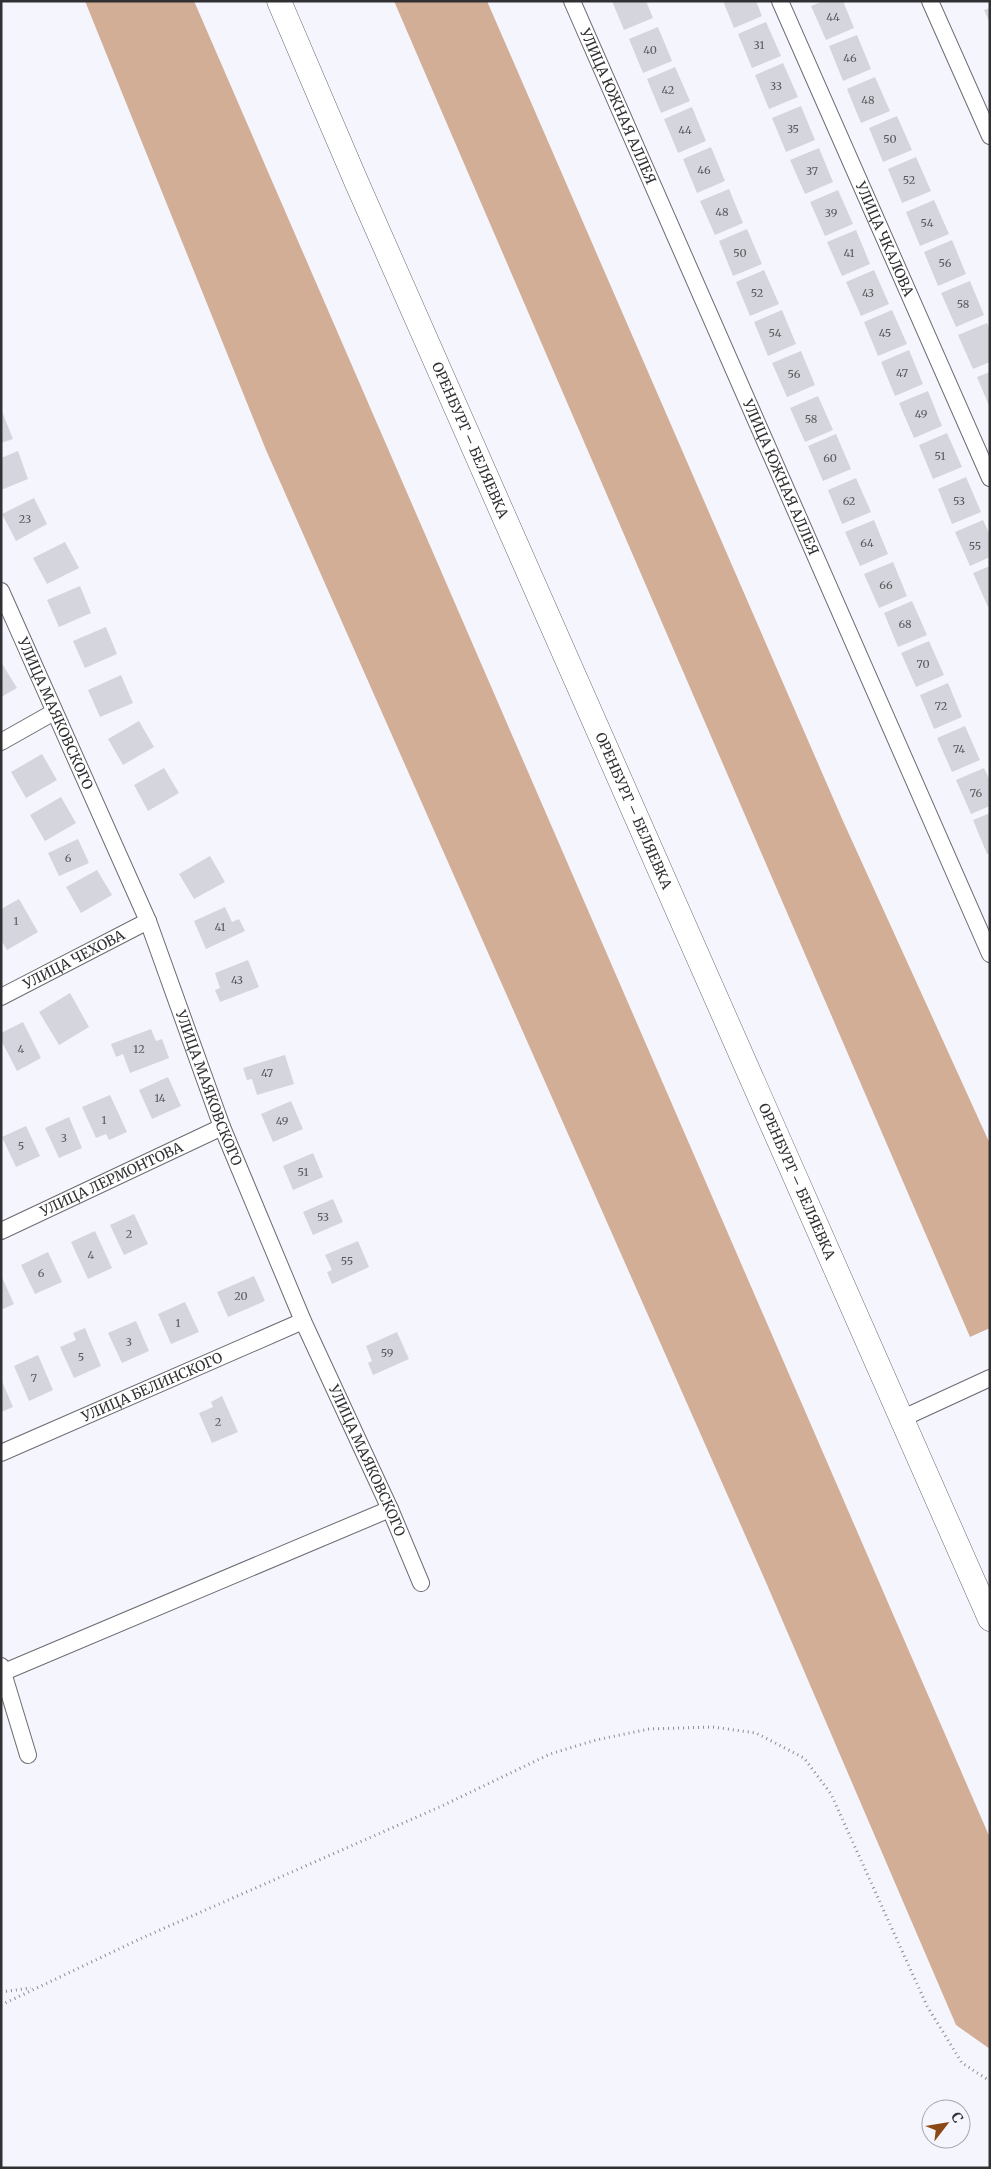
<svg xmlns="http://www.w3.org/2000/svg" width="991" height="2169" font-family="Merriweather,serif">
  <style>
    .forest { fill: #d3ae96 }
    .building { fill: #d5d5dd }
    .lines { fill: none; stroke-linecap: round; stroke-linejoin: round }
    .minor-casing { stroke: #6b6b72; stroke-width: 18 }
    .secondary-casing { stroke: #6b6b72; stroke-width: 25 }
    .path { stroke: #8c8c92; stroke-width: 3; stroke-dasharray: 1 4; stroke-linecap: butt }
    .minor { stroke: #fff; stroke-width: 16 }
    .secondary { stroke: #fff; stroke-width: 24 }
    .labels { text-anchor: middle; stroke-width: 4; stroke-linejoin: round; paint-order: stroke }
    .number-label { font-size: 11px; fill: #5a5a5e }
    .street-label { font-size: 14px; fill: #313134; stroke: #f5f5fe }
  </style>
  <rect width="100%" height="100%" fill="#f5f5fe"/>
  <path class="forest" d="M85,1H194L990,1838V2049L956,2025L765,1580L266,450Z
    M394,1H487L843,821L990,1144V1328L970,1337Z"/>
  <path class="building" d="M612,1H646L653,18L624,30Z
    M723,1H756L762,16L734,28Z
    M823,1H843L854,28L826,40L811,6Z
    M990,8V23L984,10Z
    M766,22L781,56L752,68L738,34Z
    M658,27L672,61L643,73L629,39Z
    M857,35L871,69L843,81L829,46Z
    M783,63L798,97L769,109L755,75Z
    M675,67L690,101L661,113L647,79Z
    M875,77L890,111L861,123L847,89Z
    M801,106L815,140L786,152L772,118Z
    M692,107L706,141L678,153L664,119Z
    M897,116L912,150L883,162L869,128Z
    M711,147L725,181L697,193L683,159Z
    M819,148L833,182L805,194L790,160Z
    M916,157L931,191L902,203L888,169Z
    M729,189L743,223L715,235L700,201Z
    M838,190L853,224L825,236L810,202Z
    M934,200L949,234L920,246L906,212Z
    M747,229L762,264L733,276L719,241Z
    M856,230L870,264L842,276L827,242Z
    M952,240L966,274L938,286L924,252Z
    M764,270L779,304L750,316L736,282Z
    M874,270L889,304L861,316L846,282Z
    M970,281L984,315L956,327L941,293Z
    M782,310L796,344L768,356L754,322Z
    M892,310L907,344L878,356L864,322Z
    M987,323L990,330V362L973,369L958,335Z
    M909,350L923,384L895,396L881,362Z
    M801,351L815,385L787,397L772,363Z
    M990,372V408L977,377Z
    M928,391L942,426L914,438L899,403Z
    M818,396L833,430L805,442L790,408Z
    M1,409L13,439L1,443Z
    M947,433L962,467L933,479L919,445Z
    M836,434L851,469L823,481L808,446Z
    M18,451L28,479L1,490V458Z
    M966,477L981,512L952,524L938,489Z
    M856,478L871,512L842,524L828,490Z
    M34,498L47,524L16,541L2,514Z
    M874,520L888,554L860,566L845,532Z
    M983,520L990,535V557L970,566L955,532Z
    M65,542L79,568L47,584L33,558Z
    M893,562L907,596L879,608L864,574Z
    M990,566V606L988,607L973,573Z
    M80,586L91,613L59,627L47,600Z
    M912,601L927,635L898,647L884,613Z
    M106,627L117,654L85,668L73,641Z
    M929,641L944,675L916,687L901,653Z
    M1,662L17,688L1,697Z
    M121,675L133,703L100,717L88,690Z
    M948,683L962,717L934,729L920,695Z
    M139,721L154,747L123,765L108,739Z
    M965,726L980,760L952,772L937,738Z
    M42,754L57,780L26,798L11,772Z
    M164,768L179,793L148,811L134,785Z
    M984,768L990,781V806L971,814L956,780Z
    M61,797L76,823L45,841L30,815Z
    M990,813V853L987,854L973,820Z
    M78,839L89,863L59,876L48,853Z
    M210,856L225,882L194,899L179,874Z
    M97,870L112,895L81,913L66,887Z
    M19,899L38,932L7,950L1,940V909Z
    M225,907L232,922L239,919L245,931L206,949L194,921Z
    M248,960L259,987L220,1002L215,990L220,988L215,973Z
    M70,993L89,1027L59,1045L39,1012Z
    M23,1022L41,1058L17,1071L1,1040V1033Z
    M151,1029L156,1041L162,1039L169,1058L130,1073L123,1054L116,1057L111,1044Z
    M285,1055L294,1084L257,1095L252,1079L247,1080L243,1068Z
    M168,1077L181,1106L152,1119L139,1090Z
    M110,1095L127,1132L109,1140L106,1134L96,1138L82,1107Z
    M291,1101L303,1129L273,1142L261,1114Z
    M69,1117L82,1148L59,1158L45,1128Z
    M26,1126L40,1156L16,1167L2,1137Z
    M313,1153L323,1177L293,1190L283,1166Z
    M333,1199L343,1222L313,1235L303,1212Z
    M134,1214L148,1244L124,1255L110,1225Z
    M95,1231L112,1268L88,1279L71,1242Z
    M358,1241L369,1267L332,1284L327,1272L332,1270L325,1255Z
    M48,1252L62,1282L35,1294L21,1265Z
    M1,1275L14,1304L1,1310Z
    M254,1276L265,1301L228,1317L217,1292Z
    M185,1302L199,1332L171,1344L158,1314Z
    M136,1321L149,1351L122,1363L108,1333Z
    M85,1328L101,1366L74,1378L60,1347L76,1340L73,1333Z
    M397,1332L409,1359L373,1375L368,1363L372,1361L366,1346Z
    M38,1355L53,1390L29,1401L14,1366Z
    M1,1379L13,1407L1,1412Z
    M222,1396L238,1432L212,1443L199,1413L213,1407L211,1402Z"/>
  <g class="lines">
    <defs>
      <g id="minor">
        <path id="s1" d="M572,1L990,954"/>
        <path id="s2" d="M780,1L990,478"/>
        <path d="M930,1L990,136"/>
        <path id="s3" d="M1,591L148,921L222,1127L303,1321L390,1509L421,1583"/>
        <path d="M1,742L54,712"/>
        <path id="s4" d="M1,997L148,921"/>
        <path id="s5" d="M1,1231L222,1127"/>
        <path d="M901,1419L990,1378"/>
        <path id="s6" d="M1,1453L303,1321"/>
        <path d="M1,1666L28,1755"/>
        <path d="M4,1672L390,1509"/>
      </g>
      <g id="secondary">
        <path id="s7" d="M279,1L356,181L990,1619"/>
      </g>
    </defs>
    <use href="#minor" class="minor-casing"/>
    <use href="#secondary" class="secondary-casing"/>
    <path class="path" d="M1,1992L31,1988
      M1,2005L142,1938L444,1805L550,1754L596,1740L649,1729L713,1727L756,1733L804,1758L831,1794L927,2006L962,2063L990,2081"/>
    <use href="#minor" class="minor"/>
    <use href="#secondary" class="secondary"/>
  </g>
  <g class="labels">
    <g class="number-label">
      <text x="833" y="21">44</text>
      <text x="759" y="49">31</text>
      <text x="650" y="54">40</text>
      <text x="850" y="62">46</text>
      <text x="776" y="90">33</text>
      <text x="668" y="94">42</text>
      <text x="868" y="104">48</text>
      <text x="793" y="133">35</text>
      <text x="685" y="134">44</text>
      <text x="890" y="143">50</text>
      <text x="704" y="174">46</text>
      <text x="812" y="175">37</text>
      <text x="909" y="184">52</text>
      <text x="722" y="216">48</text>
      <text x="831" y="217">39</text>
      <text x="927" y="227">54</text>
      <text x="740" y="257">50</text>
      <text x="849" y="257">41</text>
      <text x="945" y="267">56</text>
      <text x="757" y="297">52</text>
      <text x="868" y="297">43</text>
      <text x="963" y="308">58</text>
      <text x="775" y="337">54</text>
      <text x="885" y="337">45</text>
      <text x="902" y="377">47</text>
      <text x="794" y="378">56</text>
      <text x="921" y="418">49</text>
      <text x="811" y="423">58</text>
      <text x="940" y="460">51</text>
      <text x="830" y="462">60</text>
      <text x="849" y="505">62</text>
      <text x="959" y="505">53</text>
      <text x="25" y="523">23</text>
      <text x="867" y="547">64</text>
      <text x="975" y="550">55</text>
      <text x="886" y="589">66</text>
      <text x="905" y="628">68</text>
      <text x="923" y="668">70</text>
      <text x="941" y="710">72</text>
      <text x="959" y="753">74</text>
      <text x="976" y="797">76</text>
      <text x="68" y="862">6</text>
      <text x="16" y="925">1</text>
      <text x="220" y="931">41</text>
      <text x="237" y="984">43</text>
      <text x="21" y="1053">4</text>
      <text x="139" y="1053">12</text>
      <text x="267" y="1077">47</text>
      <text x="160" y="1102">14</text>
      <text x="104" y="1124">1</text>
      <text x="282" y="1125">49</text>
      <text x="64" y="1142">3</text>
      <text x="21" y="1150">5</text>
      <text x="303" y="1176">51</text>
      <text x="323" y="1221">53</text>
      <text x="129" y="1238">2</text>
      <text x="91" y="1259">4</text>
      <text x="347" y="1265">55</text>
      <text x="41" y="1277">6</text>
      <text x="241" y="1300">20</text>
      <text x="178" y="1327">1</text>
      <text x="129" y="1346">3</text>
      <text x="387" y="1357">59</text>
      <text x="81" y="1361">5</text>
      <text x="34" y="1382">7</text>
      <text x="218" y="1426">2</text>
    </g>
    <g class="street-label">
      <text dy="5" stroke="none"><textPath href="#s1" startOffset="115">УЛИЦА ЮЖНАЯ АЛЛЕЯ</textPath></text>
      <text dy="5" stroke="none"><textPath href="#s2" startOffset="260">УЛИЦА ЧКАЛОВА</textPath></text>
      <text dy="5" stroke="none"><textPath href="#s7" startOffset="479">ОРЕНБУРГ – БЕЛЯЕВКА</textPath></text>
      <text dy="5" stroke="none"><textPath href="#s1" startOffset="520">УЛИЦА ЮЖНАЯ АЛЛЕЯ</textPath></text>
      <text dy="5" stroke="none"><textPath href="#s3" startOffset="134">УЛИЦА МАЯКОВСКОГО</textPath></text>
      <text dy="5" stroke="none"><textPath href="#s7" startOffset="884">ОРЕНБУРГ – БЕЛЯЕВКА</textPath></text>
      <text dy="5" stroke="none"><textPath href="#s4" startOffset="82">УЛИЦА ЧЕХОВА</textPath></text>
      <text dy="5" stroke="none"><textPath href="#s3" startOffset="539">УЛИЦА МАЯКОВСКОГО</textPath></text>
      <text dy="5" stroke="none"><textPath href="#s5" startOffset="122">УЛИЦА ЛЕРМОНТОВА</textPath></text>
      <text dy="5" stroke="none"><textPath href="#s7" startOffset="1289">ОРЕНБУРГ – БЕЛЯЕВКА</textPath></text>
      <text dy="5" stroke="none"><textPath href="#s6" startOffset="165">УЛИЦА БЕЛИНСКОГО</textPath></text>
      <text dy="5" stroke="none"><textPath href="#s3" startOffset="944">УЛИЦА МАЯКОВСКОГО</textPath></text>
    </g>
  </g>
  <rect width="991" height="2169" fill="none" stroke="#313134" stroke-width="5"/>
  <g transform="translate(946 2124) rotate(59)"><circle r="24" fill="#f5f5fe" stroke="#a7a7ad"/>
  <path d="M0-4L9 19L0 12L-9 19Z" fill="#8b4a15"/>
  <text y="-8" font-size="14" font-weight="bold" text-anchor="middle" fill="#313134">С</text>
  </g>
</svg>
